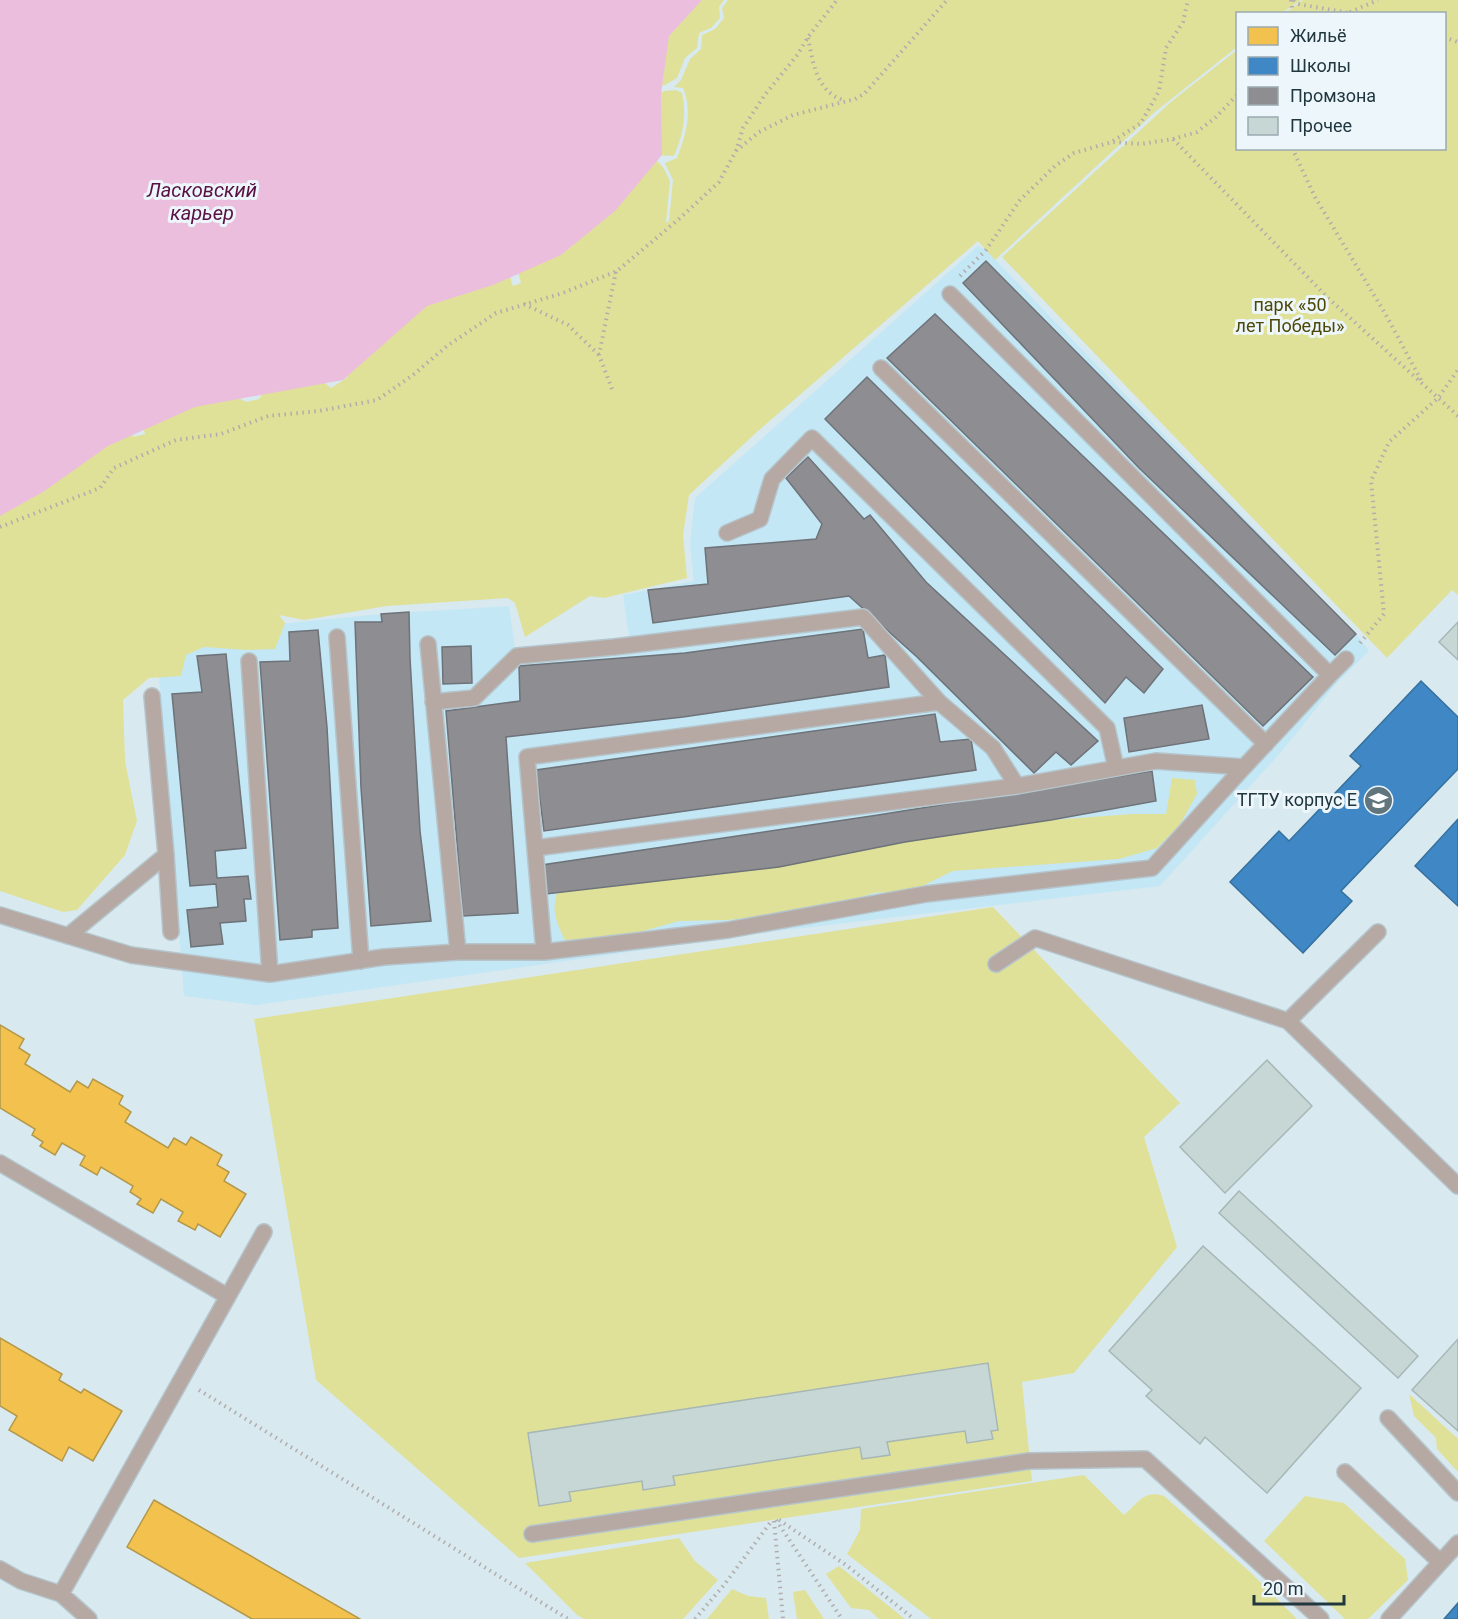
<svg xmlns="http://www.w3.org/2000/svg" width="1458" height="1619" font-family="Roboto,sans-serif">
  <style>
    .built { fill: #c4e7f5 }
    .green { fill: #e0e198 }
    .water { fill: #ecbede }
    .homes { fill: #f2c14e; stroke: #b3984a; stroke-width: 1.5 }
    .schools { fill: #3f88c5; stroke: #36709d; stroke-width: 1.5 }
    .industry { fill: #8d8d92; stroke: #6d7379; stroke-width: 1.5 }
    .building { fill: #c6d7d5; stroke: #a6b7b6; stroke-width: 1.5 }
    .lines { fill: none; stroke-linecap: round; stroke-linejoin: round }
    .lane-casing { stroke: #b5c5cb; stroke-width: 18 }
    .path { stroke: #b1adab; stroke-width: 4; stroke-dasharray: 1.5 4.5; stroke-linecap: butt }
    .lane { stroke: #b6a8a3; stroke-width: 15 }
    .labels { text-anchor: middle; stroke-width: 6; stroke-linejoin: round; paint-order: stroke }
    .park-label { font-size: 18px; fill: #4e4808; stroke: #ecf6fb }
    .poi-label { font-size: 18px; fill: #21373f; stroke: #ecf6fb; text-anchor: end }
    .water-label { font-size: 20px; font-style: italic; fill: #591042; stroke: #ecf6fb }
  </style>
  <rect width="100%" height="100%" fill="#d8e9f0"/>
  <path class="built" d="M978,246L986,250L1356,634L1369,651L1335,685L1282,751L1160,886L777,931L257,1005L184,996L156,636L381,614L509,606L515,648L629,637L623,595L694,581L690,544L695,498Z"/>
  <path class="green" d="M681,0H724L719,7L720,18L711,28L699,33L697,48L685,58L677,78L665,85L654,86L655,53Z
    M728,0H1301L1282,13L1238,14L1237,47L1155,112L995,260L978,241L758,431L689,495L683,535L687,578L604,598L590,596L525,637L515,603L508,598L387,606L304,620L279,615L285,623L275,649L247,650L204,647L186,655L181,676L149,678L123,700L125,761L137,821L125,855L77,910L63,912L0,891V463L126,416L133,437L145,434L140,415L234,395L246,402L259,399L267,387L320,379L331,388L348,377L345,373L346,331L507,268L513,286L521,283L517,268L645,149L663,167L670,181L666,223L669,221L673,180L665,163L677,158C686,134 693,112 683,88L674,87L681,80L690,59L701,49L702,35L715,29L724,18L722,8Z
    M1303,0H1458V595L1452,590L1387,658L1002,257L1172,101L1237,50L1238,148H1444V14L1285,13Z
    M676,90L682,93C687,116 683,135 674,156L655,155L648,98L665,91Z
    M1172,778L1195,780L1197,794L1179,826L1157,848L1119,859L953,871L914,890L874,893L848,901L779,914L728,920L679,921L640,932L588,939L565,940C557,924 551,911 557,893L779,867L912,841L1051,820L1132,814H1166Z
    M993,907L1180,1103L1144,1137L1177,1247L1074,1373L1022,1382L1032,1481L519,1558L316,1380L254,1019Z
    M1409,1394L1458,1439V1472L1437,1449L1436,1438L1414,1416Z
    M1084,1475L1124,1515C1138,1503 1144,1489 1164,1496L1251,1573L1297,1619H931L847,1554L860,1530L861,1509Z
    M1305,1496L1344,1503L1405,1559L1408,1580L1368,1619H1345L1264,1541Z
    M679,1538L695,1561L718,1580L683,1619H584L577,1615L525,1563Z
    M839,1566L905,1619H879L869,1610L851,1608L826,1574Z
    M732,1589L748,1596L766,1598L769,1619H707Z
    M805,1590L824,1619H797L793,1592Z"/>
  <path class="water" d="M0,0H702L669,36L661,94L662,155L615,211L561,255L493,285L427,306L343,380L195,407L108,446L43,492L0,516Z"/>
  <path class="homes" d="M0,1025L24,1039L19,1048L30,1055L25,1064L70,1092L77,1081L88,1088L93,1079L123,1096L119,1104L131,1112L125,1122L168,1148L174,1138L186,1145L191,1137L222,1155L217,1165L229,1172L224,1181L246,1194L220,1237L198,1224L195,1230L178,1221L183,1212L161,1199L153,1213L137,1204L141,1199L130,1192L133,1186L101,1167L97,1175L80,1165L85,1156L62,1143L55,1155L40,1146L43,1142L32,1135L35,1129L0,1108Z
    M0,1338L62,1374L59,1380L81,1393L84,1389L122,1411L93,1461L69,1447L62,1461L9,1430L17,1416L0,1406Z
    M154,1500L360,1619H252L127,1547Z"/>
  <path class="schools" d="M1421,681L1458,717V769L1341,891L1352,901L1303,953L1230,882L1279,831L1289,841L1361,766L1350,756Z
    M1458,819V906L1415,866Z
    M1458,1603V1619H1444Z"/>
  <path class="industry" d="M986,261L1356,634L1335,655L1139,468L963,283Z
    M935,314L1313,677L1263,726L887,358Z
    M867,377L1163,669L1144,693L1126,677L1105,703L825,419Z
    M808,457L864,519L870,515L926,582L1098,741L1071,765L1056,752L1034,773L917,657L849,596L653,623L648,590L708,584L705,548L816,539L822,524L786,478Z
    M409,612L410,658L420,831L431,921L371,926L361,788L355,622H382L381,614Z
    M863,629L868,658L885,655L889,687L683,717L506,737L518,913L463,916L446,711L520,701L519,666L685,653Z
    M318,630L327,727L338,928L312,930V937L280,940L260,662L290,661L289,632Z
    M471,646L472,683L443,684L442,647Z
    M226,654L246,848L215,851L217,878L248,876L251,899H244L246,921L220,923L223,944L191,947L187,910L218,907L216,884L190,886L172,694L202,692L197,656Z
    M1202,705L1209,739L1129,752L1124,718Z
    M935,714L940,742L971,739L976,770L544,831L536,770Z
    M1152,771L1156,801L1051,820L905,842L779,867L546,894L542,865L878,815Z"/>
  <path class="building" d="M1458,622V660L1439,642Z
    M1267,1060L1312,1106L1225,1193L1180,1147Z
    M1239,1191L1418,1356L1398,1378L1219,1213Z
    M1203,1246L1361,1388L1267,1493L1205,1437L1200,1444L1146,1396L1152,1390L1109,1351Z
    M1458,1339V1431L1412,1390Z
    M988,1363L998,1430L991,1431L993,1439L967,1443L965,1431L887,1442L890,1455L862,1459L860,1447L673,1476L675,1485L643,1490L642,1481L569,1492L571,1501L539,1506L528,1433Z"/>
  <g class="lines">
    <defs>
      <path id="lane" d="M881,368L1266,744
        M727,533L760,519L772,479L812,438L1107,728L1116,768
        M337,637L361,961
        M428,644L458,952
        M249,661L270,974
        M1330,675L1346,659
        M433,702L474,698L517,656L614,647L863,617L939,702L993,748L1017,786
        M535,848L1017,786L1156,761L1244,767L1330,675L950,294
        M166,855L171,932
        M0,915L131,955L270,974L384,957L458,952H544L527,757L939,702
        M1378,932L1288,1021L1458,1186
        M68,936L166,855L152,696
        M544,952L728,930L926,894L1152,868L1244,767
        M996,964L1035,938L1288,1021
        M0,1163L227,1296
        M1388,1418L1458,1493
        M1345,1472L1440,1562
        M532,1534L1029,1461L1145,1459L1321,1619
        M0,1569L21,1581L61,1594L89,1619
        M61,1594L264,1232
        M1389,1619L1458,1543"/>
    </defs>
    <use href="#lane" class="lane-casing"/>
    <path class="path" d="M1291,0L1293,14
      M1294,0L1298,4L1355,14
      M1350,12L1378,0
      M1444,37L1458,42
      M808,38C813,62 816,91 843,100
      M1173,139L1327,297L1458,416
      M1113,141L1141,123L1159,91L1166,48L1183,22L1188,0
      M1292,148L1315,197L1386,315L1422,382
      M736,151L759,132L793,115L855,99L864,94L947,0
      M960,276L986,250L1020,200L1055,166L1074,153L1112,142L1141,144L1173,139L1197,132L1216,117L1238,94
      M524,304L568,325L599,355
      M612,389L599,355L616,271
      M0,527L100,488L114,468L176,440L221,434L268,416L319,411L377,400L413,375L447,346L496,313L563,293L617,271L679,219L719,182L736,151L743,128L764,96L798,54L808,37L837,0
      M1360,643L1384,614L1371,481L1389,442L1438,398L1458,370
      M199,1390L568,1619
      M776,1520L842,1619
      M779,1520L846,1565L914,1619
      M774,1521L783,1619
      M695,1619L724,1585L770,1523"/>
    <use href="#lane" class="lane"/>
  </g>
  <defs>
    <symbol id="university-disc" viewBox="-11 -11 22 22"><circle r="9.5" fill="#61757d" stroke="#ecf6fb"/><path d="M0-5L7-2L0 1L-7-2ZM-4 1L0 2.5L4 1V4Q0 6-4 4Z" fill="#fff"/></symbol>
  </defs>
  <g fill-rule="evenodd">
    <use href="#university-disc" x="1362" y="784" width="33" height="33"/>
  </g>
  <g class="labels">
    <g class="park-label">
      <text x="1290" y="311">парк «50<tspan x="1290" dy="21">лет Победы»</tspan></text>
    </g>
    <g class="poi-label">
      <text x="1357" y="806">ТГТУ корпус Е</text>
    </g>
    <g class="water-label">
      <text x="202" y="197">Ласковский<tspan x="202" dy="23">карьер</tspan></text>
    </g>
  </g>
  <rect x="1236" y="12" width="210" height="138" fill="#ecf6fb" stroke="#9baab0" stroke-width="1.5"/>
  <rect x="1248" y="27" width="30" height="18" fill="#f2c14e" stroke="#9baab0" stroke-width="1.5"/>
  <text x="1290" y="42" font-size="18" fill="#21373f">Жильё</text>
  <rect x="1248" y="57" width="30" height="18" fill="#3f88c5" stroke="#9baab0" stroke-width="1.5"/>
  <text x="1290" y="72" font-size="18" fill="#21373f">Школы</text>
  <rect x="1248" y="87" width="30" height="18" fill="#8d8d92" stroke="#9baab0" stroke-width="1.5"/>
  <text x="1290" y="102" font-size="18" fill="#21373f">Промзона</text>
  <rect x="1248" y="117" width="30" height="18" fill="#c6d7d5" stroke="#9baab0" stroke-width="1.5"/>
  <text x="1290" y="132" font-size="18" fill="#21373f">Прочее</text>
  <path d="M1254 1595v9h90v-9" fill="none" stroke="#21373f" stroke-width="3"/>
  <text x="1263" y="1595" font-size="18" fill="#21373f" stroke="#ecf6fb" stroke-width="4.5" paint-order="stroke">20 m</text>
</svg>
